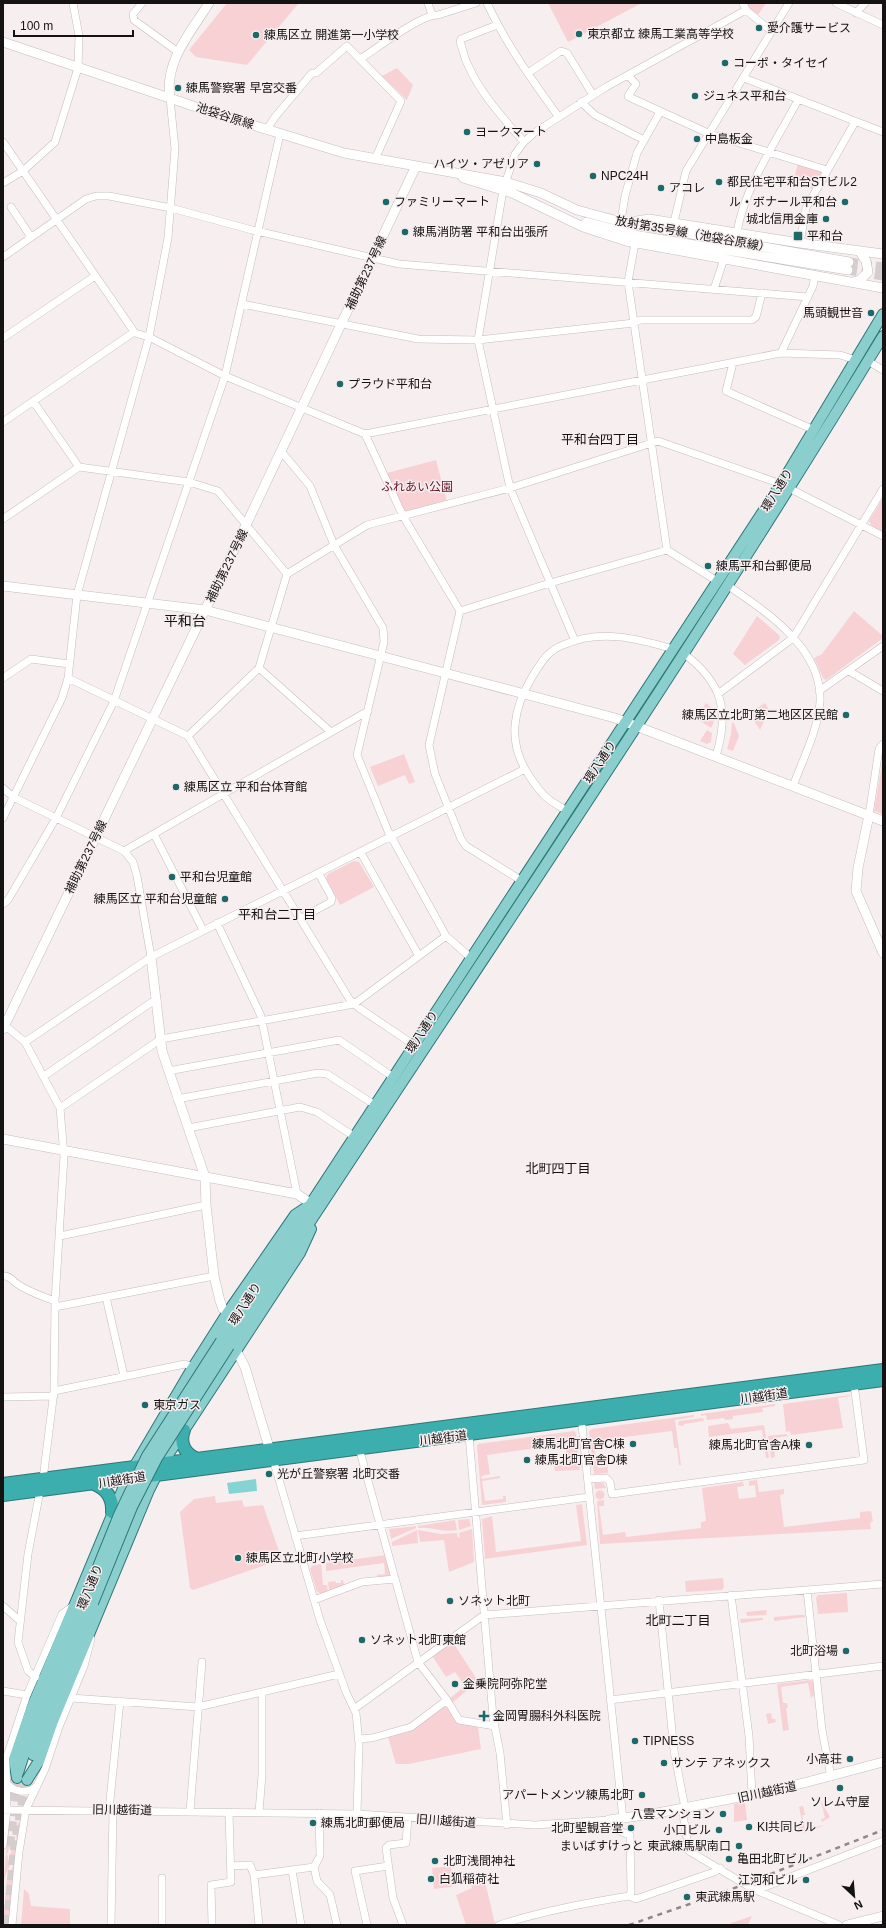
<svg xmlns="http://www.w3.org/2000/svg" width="886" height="1928" font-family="Arial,'Noto Sans JP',sans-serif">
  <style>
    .green { fill: #f8d1d5 }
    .water { fill: #85d4d3 }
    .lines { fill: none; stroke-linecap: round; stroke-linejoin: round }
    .secondary-tunnel { stroke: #d5cdce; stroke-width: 9; stroke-dasharray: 9 4.5; stroke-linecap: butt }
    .primary-tunnel { stroke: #d5cdce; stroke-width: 10; stroke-dasharray: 10 5; stroke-linecap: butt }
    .street-casing { stroke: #c5bdbd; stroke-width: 8 }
    .secondary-casing { stroke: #c5bdbd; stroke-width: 10 }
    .primary-casing { stroke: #2e7777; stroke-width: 12 }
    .highway-casing { stroke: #2e7777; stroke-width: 14 }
    .street { stroke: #fff; stroke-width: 7 }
    .secondary { stroke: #fff; stroke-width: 9 }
    .primary { stroke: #8acece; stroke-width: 10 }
    .highway { stroke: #3caead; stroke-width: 12 }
    .rail { stroke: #8e8889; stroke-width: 2.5; stroke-dasharray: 5 5; stroke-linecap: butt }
    .primary-bridge-casing { stroke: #2e7777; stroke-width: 12; stroke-linecap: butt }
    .primary-bridge { stroke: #8acece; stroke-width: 10 }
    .poi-dot { fill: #1c6969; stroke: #f7eeef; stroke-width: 1.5 }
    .labels { text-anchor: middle; stroke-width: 3; stroke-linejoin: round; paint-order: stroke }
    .poi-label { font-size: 12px; fill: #151213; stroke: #f7eeef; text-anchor: start }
    .street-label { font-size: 12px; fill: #151213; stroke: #f7eeef }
    .park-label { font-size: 12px; fill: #611527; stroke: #f7eeef }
    .neighbourhood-label { font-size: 13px; fill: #151213; stroke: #f7eeef }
    .quarter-label { font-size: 14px; fill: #151213; stroke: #f7eeef }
  </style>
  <rect width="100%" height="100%" fill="#f7eeef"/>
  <path class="green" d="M227,3H297L298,4L247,65L196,57L189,50Z
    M548,3H642L568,42Z
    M747,3H766L758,15L749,8Z
    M397,68L413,85L407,100L382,76Z
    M798,164L823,171L824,173L814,189L792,184Z
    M436,460L447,502L408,512L404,510L387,473Z
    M883,498V532L871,525L869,521Z
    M854,611L883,636V638L826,680L823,678L814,658L822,654Z
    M757,616L780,636L779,640L745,665L733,654Z
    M706,703C715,709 716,720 711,728L696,718Z
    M765,703L769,710L760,730L749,713Z
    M732,723H734L739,736L733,751L727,749L731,734Z
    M707,730L712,733L711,742L707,744L700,741Z
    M404,754L415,782L409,784L405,775L378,786L370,767Z
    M882,764L883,765V814L874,811Z
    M354,861L359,862L374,887L340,905L326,878L328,874Z
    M850,1395V1396L838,1398L843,1428L791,1435L790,1431L786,1432L783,1404Z
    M775,1404V1406L762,1408L763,1412L733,1416V1419L725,1420L724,1418L707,1420L706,1415L701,1416V1414Z
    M694,1415V1417L675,1420L681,1465H679L677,1448H674L672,1431L593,1441L598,1468L607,1467L605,1459L607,1458L608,1473L594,1474L589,1431L592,1429Z
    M703,1418L704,1421L684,1424V1426L678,1425L679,1421Z
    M728,1423L731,1429L764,1425L769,1458H766L762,1430L709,1437L708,1426Z
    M574,1431L576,1433L580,1470L555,1471L554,1464L566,1462L567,1459L565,1444L487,1455L490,1474L481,1476L482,1479L500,1476V1478L482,1481L485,1501L503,1499V1496H506V1502L482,1505L477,1446L478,1444Z
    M787,1434L788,1436L773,1438L775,1457L771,1458L768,1436Z
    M757,1480L759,1492L784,1489V1494L780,1495L784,1527L860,1518V1512L871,1511L873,1521L870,1523L871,1529L600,1544L597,1501L604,1500V1506H599L603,1535L625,1532L626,1537L701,1528V1522L706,1521L702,1488L743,1482L744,1486L737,1487L739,1499L756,1497L755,1485L749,1486V1481Z
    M594,1483H603L606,1488L595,1489Z
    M595.5 1495a4.5 4.5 0 1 1 9 0a4.5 4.5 0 1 1-9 0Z
    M215,1496L216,1503L242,1500L244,1507L263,1505L281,1557L271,1563L193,1590L190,1588L180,1512L194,1499Z
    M582,1504L587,1545L485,1559L482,1519L492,1516L496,1552L581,1541L576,1505Z
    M469,1519L471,1526L459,1530L458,1520Z
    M455,1520L457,1530C443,1533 432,1526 418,1528V1526Z
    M416,1526V1528L391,1539L389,1529Z
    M472,1529L474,1562L449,1572L444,1540L420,1542L418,1530L441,1534L457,1533L458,1538L460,1537L459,1533Z
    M417,1530L418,1543L392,1546V1542Z
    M386,1555L390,1574L387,1578H378L377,1575L385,1574L384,1563L326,1571V1563Z
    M321,1564L323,1585H327L328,1592L322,1594L317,1592L310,1569L312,1566Z
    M723,1578L724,1587L722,1590L686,1592L685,1581Z
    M341,1580H343L344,1585L329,1591L328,1582L335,1581L336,1583H341Z
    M847,1593L848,1612L818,1614L816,1598L818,1595Z
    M767,1610L766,1615L747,1616L746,1612Z
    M798,1615H805V1617L774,1621V1617Z
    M763,1618V1620L741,1623L740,1619Z
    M452,1641L478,1681L452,1703L449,1699L465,1686L455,1672L446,1677L433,1657V1655Z
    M811,1680L814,1683L815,1694L811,1698L808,1683L781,1687L783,1703H787L788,1707L786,1708L789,1730L783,1731L777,1684Z
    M444,1707H447L456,1721L478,1727L481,1749L409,1764H396L388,1737L413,1730Z
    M771,1713L772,1719H775L776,1722L768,1724L766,1714Z
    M8,1778L36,1783L33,1787C21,1788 13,1790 8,1778Z
    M821,1801L830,1817L822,1822L821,1819L825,1818Z
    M745,1802L747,1820L734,1822V1804Z
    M803,1806L805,1815H802L805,1829L825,1825L804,1833V1830L799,1831L798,1827L803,1826L799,1807Z
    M9,1822L10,1823L8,1841L11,1843L7,1854L10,1866L5,1876L3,1886Z
    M18,1822L20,1823L9,1925H3L7,1878L13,1866L10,1855L14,1841L16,1842Z
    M451,1866L452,1887L434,1889L432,1868Z
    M484,1877L495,1924L466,1925L456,1895L472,1888L470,1880Z
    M24,1889L29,1894L31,1906L70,1909V1925H78H21Z
    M752,1916L748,1925H731V1923Z"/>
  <path class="water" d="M256,1479L257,1491L229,1494L227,1483Z"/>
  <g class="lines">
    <path class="secondary-tunnel" d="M849,262L883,267
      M848,270L883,276"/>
    <path class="primary-tunnel" d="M9,1846L17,1778
      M8,1925L15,1847L27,1780"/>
    <defs>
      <path id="street" d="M142,3L133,14L134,20L178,52
        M428,3L432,15
        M487,3C506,44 532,80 558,116
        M743,3L746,10L771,31
        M836,3L883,25
        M856,13L865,3
        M497,25L461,39L460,42C463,49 464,58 468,65C480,93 504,119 524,142
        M360,59C376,49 421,14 438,15L476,3
        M528,73L561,51L567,53L593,95
        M628,75L636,84L628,96L629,97L710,134L827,170
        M744,78L883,132
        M581,102L595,115L644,140
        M267,129L275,117L312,73H316L347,46L401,101L375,159
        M3,142L135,333L149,337L225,376L365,434L781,353L840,355L856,360
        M3,183L23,171L55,142L78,68L79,36L73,3
        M11,207L31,237
        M621,221L625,196L637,153L660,112
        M674,222L686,171L789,3
        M737,232C745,186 776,142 798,100
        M635,243L628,282L667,550
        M800,243L806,208L855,122
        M3,257L86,199L96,196H109L171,208L252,230L399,264L808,297
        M714,289L724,259
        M242,304L418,339L478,340L634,323L640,320H752L756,317L762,293
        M3,338L95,276
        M781,353L813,286L815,275
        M868,361L883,370
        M733,363L726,391L814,430
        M33,401L79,467L189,482L218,491L287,574
        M3,422L134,332
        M365,434L403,516L460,611
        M281,451L310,486L334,545L383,628L384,642L357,755L388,831L446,936L471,958
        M3,519L79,467
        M727,585C765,611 823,648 820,702C818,730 803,759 793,786
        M575,641L510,488L478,340L503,190L515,154L524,142L534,133L606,87L746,10
        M683,653C722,682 730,710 716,756
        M259,668L331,732
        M849,671L883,691
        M3,678L31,659L69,664
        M68,678L188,736L350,1000L359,1008L414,1045
        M819,691L883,646
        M718,694L793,638L883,489
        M188,736L259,668L287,574L367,525L510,488L658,441L781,484L883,536
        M3,788L13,797L124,851L133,862L137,876L151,957
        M567,811C561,807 553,803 547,798C539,791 534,783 528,774C507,741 513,709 532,677C541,663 547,651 563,645C600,629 636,638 673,649
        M869,815L879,749L883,744
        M3,818L62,698L68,678L77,595L149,337L168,238L175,149L170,98
        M154,834L203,930
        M124,851L368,711
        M361,853L419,956
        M522,881L466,846L461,839L435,774L429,745L460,611L550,583L667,550L717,581
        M3,904L8,900L56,818L114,701L225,376L280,134
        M301,918L331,902L332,898L319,874
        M217,923L261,1016L297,1194
        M3,1024L25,1042L60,1108L64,1156L55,1301L54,1391L43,1479
        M25,1042L151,957L525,769
        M168,1071L339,1040L393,1077
        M44,1076L152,1002L157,1001
        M177,1099L318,1073L327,1074L375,1105
        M60,1108L161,1039L354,1004L446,936
        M188,1128L300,1107L317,1112L355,1137
        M60,1236L206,1205
        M3,1276C9,1275 12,1280 16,1283C28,1292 42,1296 55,1301
        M106,1297L124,1376
        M55,1307L214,1276
        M54,1391L185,1364L193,1367
        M3,1397L54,1396
        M581,1416L623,1819
        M469,1435L493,1717L500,1753L507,1825
        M359,1448L418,1662L447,1700L459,1720L495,1726
        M273,1459L320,1620L346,1692L356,1713L359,1744L357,1814
        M588,1479L606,1478L610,1482L612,1494L864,1460L854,1384
        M295,1536L589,1497
        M807,1590L822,1730L831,1777
        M731,1595L749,1736L752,1795
        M314,1600L362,1582L395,1579
        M659,1600L674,1751L685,1808
        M3,1606L20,1621
        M36,1677L28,1671L18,1642L28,1554L40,1491
        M3,1691L27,1695
        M71,1698L198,1707L339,1674
        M610,1700L883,1666
        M354,1709L484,1615L883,1584
        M358,1739L372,1738L411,1727L447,1700
        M5,1781C12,1792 26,1795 37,1786
        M682,1809L689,1851L753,1889L839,1925
        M3,1810L357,1814L535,1825L609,1820L619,1831L630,1835L631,1892L629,1896
        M109,1810L120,1701
        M190,1811L202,1662
        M259,1812L262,1775V1692
        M319,1813L320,1856L314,1867L317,1881L330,1895L337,1925
        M3,1845L7,1810L6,1759L27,1695L62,1614L73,1606
        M231,1866L250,1865L254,1875
        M292,1870L301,1925
        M757,1890L883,1841
        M12,1925L19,1852L26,1809L45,1769L59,1727L84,1666L91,1639
        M111,1925L113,1810
        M162,1925V1878
        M212,1925L211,1885L231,1882L229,1812
        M259,1925L254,1875L314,1867
        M367,1925L355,1871L388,1866
        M403,1925L393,1898L386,1848L389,1845L406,1843L408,1818
        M499,1925C542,1911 585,1903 629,1896L636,1899L714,1872L720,1868"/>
      <path id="secondary" d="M3,42L220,115L344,153L506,182L541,193L577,210L618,221L849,262
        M170,98C164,62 191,32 209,3
        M463,178L512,193L583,227L626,241L883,288
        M586,222L640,236L848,270
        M631,222L649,219L800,243L883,254
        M853,282L860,280L868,272L866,261L860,252
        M3,586L205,610L445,673L615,718L883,821
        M869,815L858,868L856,891L883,953
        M151,957L162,1051L205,1177L206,1205L214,1276L220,1301L223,1309L228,1312
        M3,1029L246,525L416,166
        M3,1139L297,1194L316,1207
        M236,1350L245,1367L271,1454
        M609,1820L652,1814L777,1790L883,1762
        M847,1925L883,1916"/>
      <path id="primary" d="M221,1341L781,484L883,314
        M229,1346C447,1010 675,679 883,336
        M33,1755L45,1720L93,1603
        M18,1773L36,1717L85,1599
        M17,1778L14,1759L32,1707L127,1479L190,1372L228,1312L295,1215L307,1207
        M27,1780L39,1761L53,1721L149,1490L162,1464L300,1253L311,1229"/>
      <path id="highway" d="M184,1430C179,1443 185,1455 198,1459
        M3,1484L883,1370
        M94,1484C107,1489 113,1498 112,1512
        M3,1495L883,1380"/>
    </defs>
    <use href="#street" class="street-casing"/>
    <use href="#secondary" class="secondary-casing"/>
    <use href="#primary" class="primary-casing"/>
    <use href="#highway" class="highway-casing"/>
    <use href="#street" class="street"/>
    <use href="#secondary" class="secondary"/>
    <use href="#primary" class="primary"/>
    <use href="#highway" class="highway"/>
    <path class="rail" d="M629,1925L727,1891L883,1830"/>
    <defs>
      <path id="primary-bridge" d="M85,1599L119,1515L147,1456L221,1341
        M93,1603L132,1507L157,1458L229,1346"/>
    </defs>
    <use href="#primary-bridge" class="primary-bridge-casing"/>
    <use href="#primary-bridge" class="primary-bridge"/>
  </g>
  <g class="poi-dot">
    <circle cx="759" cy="28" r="4"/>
    <circle cx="579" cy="34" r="4"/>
    <circle cx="256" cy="35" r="4"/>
    <circle cx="725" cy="63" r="4"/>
    <circle cx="178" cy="88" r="4"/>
    <circle cx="695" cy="96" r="4"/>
    <circle cx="467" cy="132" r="4"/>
    <circle cx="697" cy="139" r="4"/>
    <circle cx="537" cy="164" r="4"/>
    <circle cx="593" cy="176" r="4"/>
    <circle cx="719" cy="182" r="4"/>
    <circle cx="661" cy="188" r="4"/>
    <circle cx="386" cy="202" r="4"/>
    <circle cx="845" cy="202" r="4"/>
    <circle cx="826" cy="219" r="4"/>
    <circle cx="405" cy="232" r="4"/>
    <rect x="793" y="231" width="10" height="10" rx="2"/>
    <circle cx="871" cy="313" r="4"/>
    <circle cx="340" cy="384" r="4"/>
    <circle cx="708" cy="566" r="4"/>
    <circle cx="846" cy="715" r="4"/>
    <circle cx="176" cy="787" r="4"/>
    <circle cx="172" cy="877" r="4"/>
    <circle cx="225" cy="899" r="4"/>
    <circle cx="145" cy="1405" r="4"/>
    <circle cx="633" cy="1444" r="4"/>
    <circle cx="809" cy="1445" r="4"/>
    <circle cx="527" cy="1460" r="4"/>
    <circle cx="269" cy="1474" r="4"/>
    <circle cx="238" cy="1558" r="4"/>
    <circle cx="450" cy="1601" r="4"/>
    <circle cx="362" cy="1640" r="4"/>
    <circle cx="846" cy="1651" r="4"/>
    <circle cx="455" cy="1684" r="4"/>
    <path d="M482 1710h4v4h4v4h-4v4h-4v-4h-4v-4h4z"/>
    <circle cx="635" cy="1741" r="4"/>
    <circle cx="850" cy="1759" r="4"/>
    <circle cx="664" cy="1763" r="4"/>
    <circle cx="840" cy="1788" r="4"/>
    <circle cx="642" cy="1795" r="4"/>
    <circle cx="723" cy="1814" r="4"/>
    <circle cx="313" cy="1823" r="4"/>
    <circle cx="749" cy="1827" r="4"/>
    <circle cx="631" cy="1828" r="4"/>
    <circle cx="719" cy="1830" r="4"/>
    <circle cx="739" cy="1846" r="4"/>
    <circle cx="729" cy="1859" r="4"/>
    <circle cx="435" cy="1861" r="4"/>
    <circle cx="431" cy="1879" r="4"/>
    <circle cx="806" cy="1880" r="4"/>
    <circle cx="687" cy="1897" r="4"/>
  </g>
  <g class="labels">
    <g class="poi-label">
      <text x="767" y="32">愛介護サービス</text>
      <text x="587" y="38">東京都立 練馬工業高等学校</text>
      <text x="264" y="39">練馬区立 開進第一小学校</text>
      <text x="733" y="67">コーポ・タイセイ</text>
      <text x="186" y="92">練馬警察署 早宮交番</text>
      <text x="703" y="100">ジュネス平和台</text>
      <text x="475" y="136">ヨークマート</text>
      <text x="705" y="143">中島板金</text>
      <text x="529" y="168" text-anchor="end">ハイツ・アゼリア</text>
      <text x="601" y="180">NPC24H</text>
      <text x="727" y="186">都民住宅平和台STビル2</text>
      <text x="669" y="192">アコレ</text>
      <text x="394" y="206">ファミリーマート</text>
      <text x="837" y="206" text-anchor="end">ル・ボナール平和台</text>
      <text x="818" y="223" text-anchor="end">城北信用金庫</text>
      <text x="413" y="236">練馬消防署 平和台出張所</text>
      <text x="807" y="240">平和台</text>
      <text x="863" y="317" text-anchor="end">馬頭観世音</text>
      <text x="348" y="388">プラウド平和台</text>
      <text x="716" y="570">練馬平和台郵便局</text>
      <text x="838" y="719" text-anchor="end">練馬区立北町第二地区区民館</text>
      <text x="184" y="791">練馬区立 平和台体育館</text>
      <text x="180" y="881">平和台児童館</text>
      <text x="217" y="903" text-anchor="end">練馬区立 平和台児童館</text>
      <text x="153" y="1409">東京ガス</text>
      <text x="625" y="1448" text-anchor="end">練馬北町官舎C棟</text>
      <text x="801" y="1449" text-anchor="end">練馬北町官舎A棟</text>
      <text x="535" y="1464">練馬北町官舎D棟</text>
      <text x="277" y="1478">光が丘警察署 北町交番</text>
      <text x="246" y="1562">練馬区立北町小学校</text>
      <text x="458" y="1605">ソネット北町</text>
      <text x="370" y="1644">ソネット北町東館</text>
      <text x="838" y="1655" text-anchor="end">北町浴場</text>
      <text x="463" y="1688">金乗院阿弥陀堂</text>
      <text x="493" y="1720">金岡胃腸科外科医院</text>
      <text x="643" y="1745">TIPNESS</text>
      <text x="842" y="1763" text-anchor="end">小高荘</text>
      <text x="672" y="1767">サンテ アネックス</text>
      <text x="634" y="1799" text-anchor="end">アパートメンツ練馬北町</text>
      <text x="840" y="1806" text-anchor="middle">ソレム守屋</text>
      <text x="715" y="1818" text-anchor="end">八雲マンション</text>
      <text x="321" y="1827">練馬北町郵便局</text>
      <text x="757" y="1831">KI共同ビル</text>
      <text x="623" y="1832" text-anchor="end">北町聖観音堂</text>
      <text x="711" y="1834" text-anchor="end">小口ビル</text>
      <text x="731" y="1850" text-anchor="end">まいばすけっと 東武練馬駅南口</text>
      <text x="737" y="1863">亀田北町ビル</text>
      <text x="443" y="1865">北町浅間神社</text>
      <text x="439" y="1883">白狐稲荷社</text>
      <text x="798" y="1884" text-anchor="end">江河和ビル</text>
      <text x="695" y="1901">東武練馬駅</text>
    </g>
    <g class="street-label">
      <text transform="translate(225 116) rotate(18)" y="4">池袋谷原線</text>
      <text transform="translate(693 234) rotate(10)" y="4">放射第35号線（池袋谷原線）</text>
      <text transform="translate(366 273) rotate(-65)" y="4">補助第237号線</text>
      <text transform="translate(777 490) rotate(-58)" y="4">環八通り</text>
      <text transform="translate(227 566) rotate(-64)" y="4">補助第237号線</text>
      <text transform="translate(600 762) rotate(-57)" y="4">環八通り</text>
      <text transform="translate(86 857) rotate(-64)" y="4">補助第237号線</text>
      <text transform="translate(422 1032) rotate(-57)" y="4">環八通り</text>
      <text transform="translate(245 1304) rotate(-57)" y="4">環八通り</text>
      <text transform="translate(764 1396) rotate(-8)" y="4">川越街道</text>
      <text transform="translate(443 1438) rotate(-7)" y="4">川越街道</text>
      <text transform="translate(122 1480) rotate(-9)" y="4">川越街道</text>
      <text transform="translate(90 1587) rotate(-68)" y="4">環八通り</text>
      <text transform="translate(767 1792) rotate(-12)" y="4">旧川越街道</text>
      <text transform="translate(122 1810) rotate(1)" y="4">旧川越街道</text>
      <text transform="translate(446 1821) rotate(4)" y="4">旧川越街道</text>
    </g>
    <g class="park-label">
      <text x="417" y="491">ふれあい公園</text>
    </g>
    <g class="neighbourhood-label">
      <text x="600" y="444">平和台四丁目</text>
      <text x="277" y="919">平和台二丁目</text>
      <text x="558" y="1173">北町四丁目</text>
      <text x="678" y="1625">北町二丁目</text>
    </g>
    <g class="quarter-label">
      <text x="185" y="626">平和台</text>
    </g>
  </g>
  <rect width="886" height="1928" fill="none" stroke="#151213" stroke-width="8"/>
  <g transform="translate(854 1896) rotate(154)" stroke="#f7eeef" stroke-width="3" paint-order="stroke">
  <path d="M0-3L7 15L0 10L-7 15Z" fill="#151213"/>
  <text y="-6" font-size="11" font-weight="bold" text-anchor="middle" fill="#151213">N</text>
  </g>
  <path d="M14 30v6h119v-6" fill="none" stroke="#151213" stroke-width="2"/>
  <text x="20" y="30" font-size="12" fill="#151213" stroke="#f7eeef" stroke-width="3" paint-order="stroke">100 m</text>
</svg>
